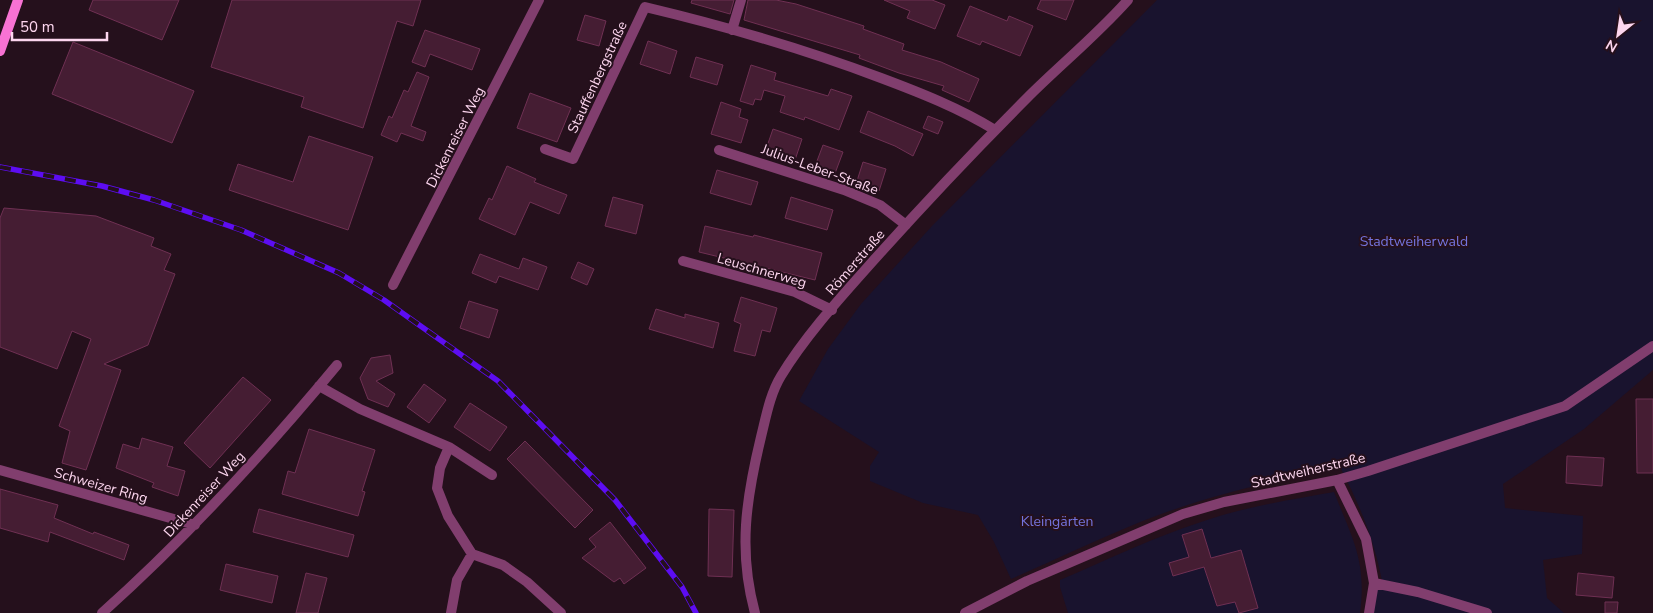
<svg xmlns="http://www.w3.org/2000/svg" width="1653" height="613" font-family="'Nunito Sans',sans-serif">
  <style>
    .green { fill: #19132e }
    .building { fill: #451d33; stroke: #6f3053 }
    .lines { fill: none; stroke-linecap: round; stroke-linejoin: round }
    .street { stroke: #813e6e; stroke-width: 10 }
    .secondary { stroke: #f872d3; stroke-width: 10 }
    .rail-casing { stroke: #5d0df2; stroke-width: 5.5 }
    .rail { stroke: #25101c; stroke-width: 4; stroke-dasharray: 11; stroke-linecap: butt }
    .labels { text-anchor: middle; stroke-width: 4; stroke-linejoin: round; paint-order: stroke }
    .street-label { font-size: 14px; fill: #fdd6ef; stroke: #25101c }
    .park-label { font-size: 14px; fill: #7474de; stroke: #25101c }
  </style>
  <rect width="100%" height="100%" fill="#25101c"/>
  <path class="green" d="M1157,0H1653V370L1584,429L1503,484L1505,508L1583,516L1582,554L1543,560L1547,598L1564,613H1369L1374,583L1383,585C1374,540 1362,510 1341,469C1275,479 1195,499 1133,525C1092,542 1052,561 1011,579L994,542L978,515L923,503L870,481V466L879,452L799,401L828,349L861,304L932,226Z
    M1334,492C1352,538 1367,561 1360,613H1068L1060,587V580C1107,560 1152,538 1201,522C1244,507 1289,500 1334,492Z"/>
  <path class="building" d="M93,0H179L162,40L89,10Z
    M232,0H421L413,26L397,21L363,128L301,107L304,97L211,67Z
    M692,0H734L730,14L691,3Z
    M748,0H776L796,4L864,26L863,29L904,44L902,50L941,62L979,79L969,102L942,90L944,86L899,73L859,58L860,55L744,20Z
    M884,0H932L945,5L935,29L907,18L910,11Z
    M1041,0H1074L1066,20L1037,9Z
    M970,6L1007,21L1009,16L1033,26L1020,56L982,41L980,45L957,36Z
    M585,15L606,21L599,46L577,40Z
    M425,30L480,49L472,70L430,54L425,67L412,62Z
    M648,41L677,51L670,74L640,64Z
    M73,42L194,91L172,143L52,94Z
    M696,57L723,65L717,85L690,77Z
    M751,65L776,73L774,80L828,96L831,89L852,96L839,130L805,117L804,120L780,112L785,96L764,90L761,100L755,99L753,105L740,101Z
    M417,72L429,77L411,126L426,132L423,141L401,133L397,142L381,135L389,116L392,118L404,90L408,92Z
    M530,93L571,108L557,142L517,128Z
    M721,102L741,109L739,117L748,120L741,143L711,134Z
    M868,111L923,134L913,156L895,146L860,132Z
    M928,116L943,122L938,134L923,128Z
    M773,129L802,139L794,163L765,152Z
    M309,136L373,157L348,230L229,190L238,164L293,182Z
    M823,145L843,152L834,176L814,169Z
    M863,162L886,169L879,191L856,184Z
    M507,166L536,179L534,182L567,195L559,214L530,202L515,235L479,219L489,198L492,200Z
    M717,170L758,182L751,205L710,193Z
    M613,197L643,205L636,234L605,226Z
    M791,197L833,210L827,230L785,218Z
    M4,208L96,216L154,238L151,246L171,254L164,270L175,274L148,345L104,364L121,370L86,470L62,463L70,431L59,426L91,339L72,331L57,369L0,347V218Z
    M705,226L753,237L754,235L822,253L815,280L699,252Z
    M480,254L519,269L523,258L547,267L538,290L499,276L496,283L472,273Z
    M578,262L594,269L587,285L571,278Z
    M741,297L777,308L770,332L762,330L755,356L734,351L741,324L734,321Z
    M469,301L498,310L489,338L460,328Z
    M656,309L685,318V314L719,323L713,348L649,329Z
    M390,355L393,373L376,381L395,394L388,407L368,399L360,378L371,358Z
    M243,377L271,400L210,468L184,443Z
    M424,384L446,400L429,423L407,407Z
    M1636,399H1653V473H1637Z
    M470,403L507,427L490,451L454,427Z
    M309,429L375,450L362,491L365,492L358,516L282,494L288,471L295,473Z
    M142,438L173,447L167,466L185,471L178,496L152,487L154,483L116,468L123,444L139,449Z
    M525,441L593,510L575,528L507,459Z
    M1567,456L1604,458L1602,486L1566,483Z
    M0,489L58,505L54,518L93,534L94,532L129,545L124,560L50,532L48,542L0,528Z
    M259,509L354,535L348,557L253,532Z
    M709,509L734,510L732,577L708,576Z
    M610,522L646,568L624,584L620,578L614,582L582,558L596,547L589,539Z
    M1202,529L1211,558L1241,550L1258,608L1239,613L1235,602L1217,606L1204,567L1173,576L1169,563L1189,557L1182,535Z
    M226,564L278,576L272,603L220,590Z
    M306,573L327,578L318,613H296Z
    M1578,573L1614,577L1612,598L1576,595Z
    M1605,602H1618L1617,613H1605Z"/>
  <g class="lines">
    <path class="street" d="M732,30L741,0
      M545,149L573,159L645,7C725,26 804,49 881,78C921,93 959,108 995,130
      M719,150L844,190L880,205L906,225
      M683,261L795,292L832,310
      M393,285L539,0
      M319,386L360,409L449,447L492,475
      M449,447L440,468L437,488L448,516L472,554L503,565L527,582L561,613
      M0,470L195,525
      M1337,480L1366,539L1374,583L1369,613
      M1374,583L1418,592L1487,613
      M102,613C187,537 264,453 337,365
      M451,613L457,580L472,554
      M755,613C738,551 746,499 761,437C766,417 770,394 781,376C806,335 841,297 873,261C923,205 974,151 1027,98C1060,65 1097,35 1128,0
      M965,613L1027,581L1183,514L1224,502L1337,480L1368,471L1565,406L1653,346"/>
    <path class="secondary" d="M0,51L18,0"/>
    <defs>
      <path id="rail" d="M0,167L102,186L154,200L241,230L339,273L384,300L498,381L615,500L682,587L696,613"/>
    </defs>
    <use href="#rail" class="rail-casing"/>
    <use href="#rail" class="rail"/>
  </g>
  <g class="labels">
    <g class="street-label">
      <text transform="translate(597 77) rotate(-65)" y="5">Stauffenbergstraße</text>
      <text transform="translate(455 137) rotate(-63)" y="5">Dickenreiser Weg</text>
      <text transform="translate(820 169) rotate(20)" y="5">Julius-Leber-Straße</text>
      <text transform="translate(855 262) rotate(-49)" y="5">Römerstraße</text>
      <text transform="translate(762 270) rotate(16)" y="5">Leuschnerweg</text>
      <text transform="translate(1308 470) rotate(-13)" y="5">Stadtweiherstraße</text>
      <text transform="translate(101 485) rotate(16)" y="5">Schweizer Ring</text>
      <text transform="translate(204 494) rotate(-47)" y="5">Dickenreiser Weg</text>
    </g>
    <g class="park-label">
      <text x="1414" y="246">Stadtweiherwald</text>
      <text x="1057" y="526">Kleingärten</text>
    </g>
  </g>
  <g transform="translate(1618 35) rotate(210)" stroke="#25101c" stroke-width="4" paint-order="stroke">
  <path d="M0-4L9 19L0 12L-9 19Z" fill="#fdd6ef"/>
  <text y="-8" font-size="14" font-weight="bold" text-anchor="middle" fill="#fdd6ef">N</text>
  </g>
  <path d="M12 32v8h95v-8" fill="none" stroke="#fdd6ef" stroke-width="2.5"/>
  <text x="20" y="32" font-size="15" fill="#fdd6ef" stroke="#25101c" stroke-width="4" paint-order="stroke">50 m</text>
</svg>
